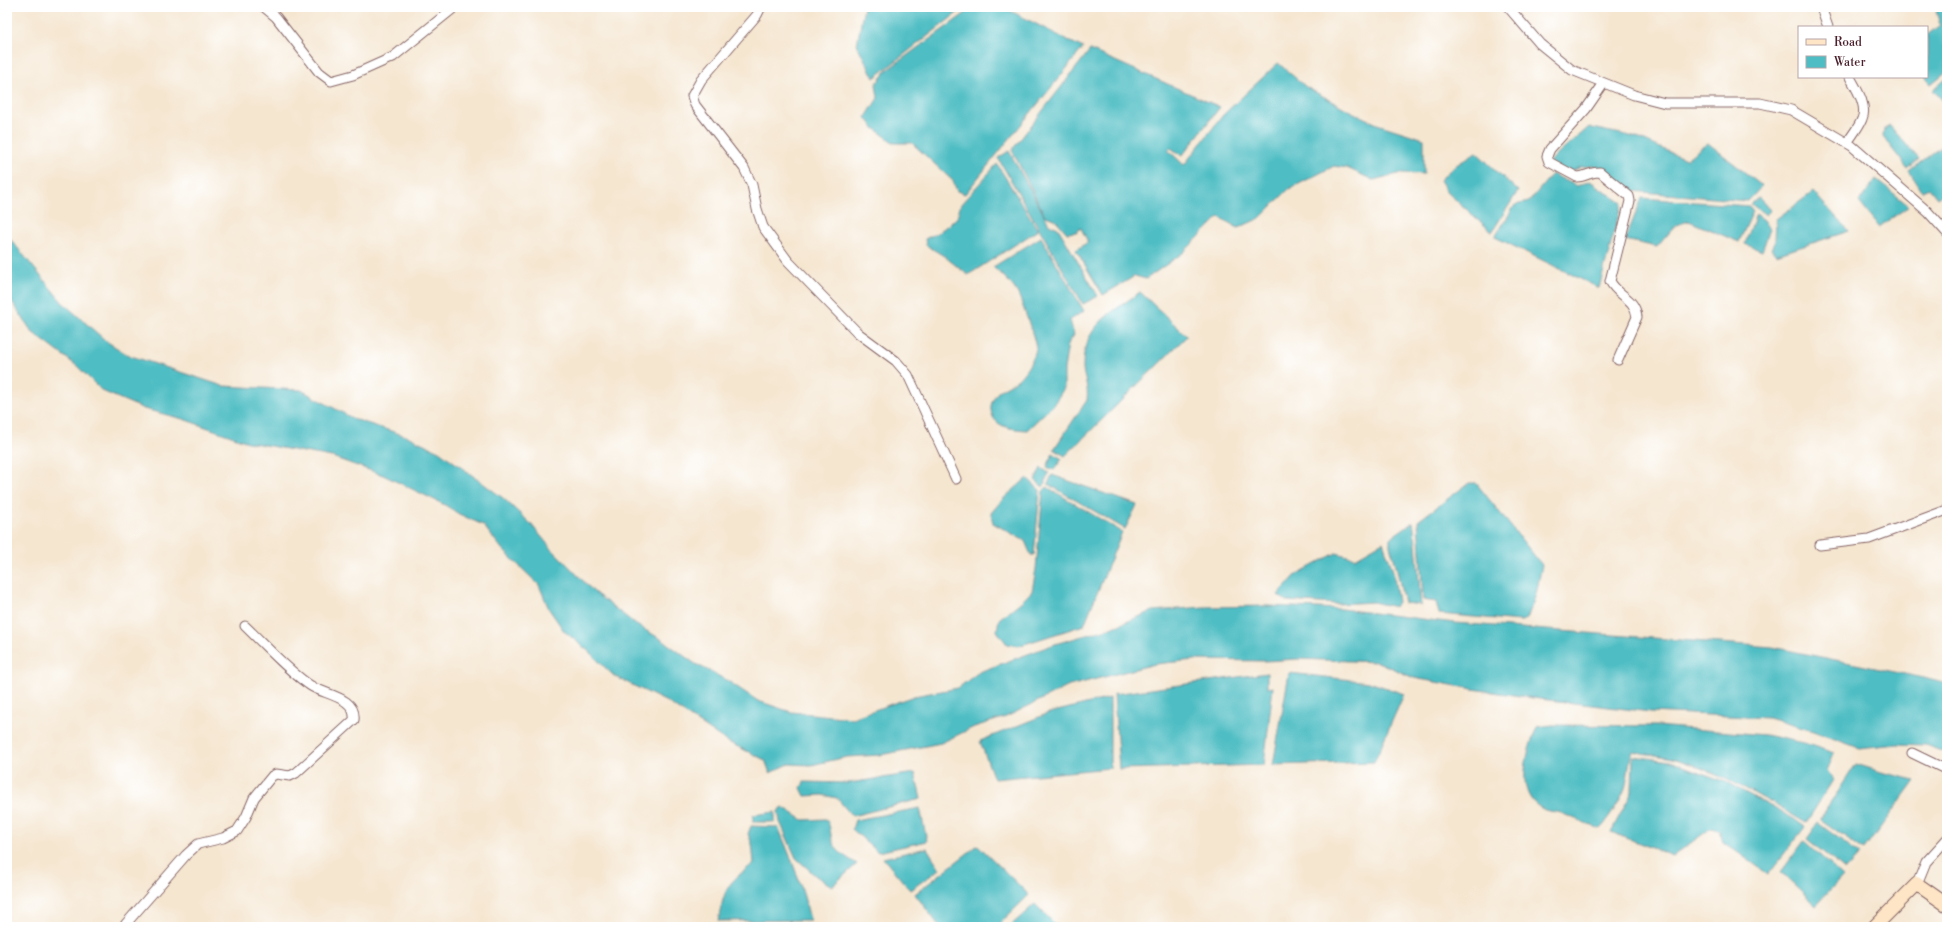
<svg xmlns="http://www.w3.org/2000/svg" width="1954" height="934" font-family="'Libre Bodoni',serif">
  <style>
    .water { fill: #4fbec4; stroke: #4c6e78 }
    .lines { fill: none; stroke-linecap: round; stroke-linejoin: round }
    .street-casing { stroke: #866565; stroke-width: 11 }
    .secondary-casing { stroke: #866565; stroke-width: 15 }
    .street { stroke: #fff; stroke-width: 9 }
    .secondary { stroke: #fde5c5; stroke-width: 13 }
  </style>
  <rect width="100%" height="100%" fill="#fff"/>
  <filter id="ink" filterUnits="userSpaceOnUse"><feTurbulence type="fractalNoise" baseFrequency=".025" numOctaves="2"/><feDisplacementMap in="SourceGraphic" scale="8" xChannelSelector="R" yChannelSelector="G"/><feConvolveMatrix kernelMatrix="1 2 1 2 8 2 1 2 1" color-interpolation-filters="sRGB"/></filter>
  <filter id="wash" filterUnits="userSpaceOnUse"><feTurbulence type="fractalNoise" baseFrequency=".012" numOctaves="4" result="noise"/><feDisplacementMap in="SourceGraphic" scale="16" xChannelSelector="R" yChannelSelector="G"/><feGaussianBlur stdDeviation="0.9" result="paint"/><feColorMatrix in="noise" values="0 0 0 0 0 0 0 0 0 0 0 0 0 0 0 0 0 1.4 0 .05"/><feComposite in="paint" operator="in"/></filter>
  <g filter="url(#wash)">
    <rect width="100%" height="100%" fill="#f5e6d0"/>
    <path class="water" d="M864,7H965L874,78L857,45Z
      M974,7H1003L1083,48L965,194L957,191L953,181L912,143H894L873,127L866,117L878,98L876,84L887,70Z
      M1935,7H1947V71L1931,84L1925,77H1927V35L1940,25Z
      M1090,50L1220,107L1182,156L1171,148L1168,150L1184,165L1223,115L1278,63L1306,87L1354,113L1377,124L1424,139V174L1402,173L1373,180L1347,168L1334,166L1289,189L1260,218L1238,228L1219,217L1184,252L1146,279L1135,276L1103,295L1076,250L1088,242L1081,228L1076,232L1067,233L1055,219L1045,216L1012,150Z
      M1947,78V105L1933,90Z
      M1890,126L1919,159L1908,169L1883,137L1884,129Z
      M1589,127C1606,132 1623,133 1640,139C1655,145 1670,153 1686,159L1708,143L1762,186L1748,201L1632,191L1595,166L1581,167L1568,173L1549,162Z
      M1947,142V191L1937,198L1929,188L1922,191L1909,171Z
      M1009,151L1049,224L1058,228L1098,296L1083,304L998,158Z
      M1476,152L1518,191L1492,232L1447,192L1440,180L1452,168Z
      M997,164L1038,230L968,275L944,256L926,245L925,239L939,232L957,218L961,204Z
      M1552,174L1577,186L1590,181L1622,203L1599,288L1495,237L1515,205L1529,202Z
      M1876,179L1909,206L1879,227L1859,202Z
      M1813,192L1849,231L1776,255L1771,249L1775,241L1776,219Z
      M1759,197L1771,210L1766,215L1751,204Z
      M1642,198L1749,206L1753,211L1739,242L1689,221L1676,225L1657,247L1625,240Z
      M1756,214L1764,220L1770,229L1762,251L1745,244Z
      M7,235L62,302L106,341L128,355L223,386L301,390L354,419L409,437L439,451L503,498L530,523L550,547L595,593L638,626L661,639L694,663L728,681L758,701L791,712L852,718L914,696L958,688L979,672L1055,644L1114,627L1153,611L1204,607L1268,606L1341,609L1455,623L1772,647L1924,678L1947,684V753L1925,745L1897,744L1859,748L1813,731L1768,718L1651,712L1540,699L1473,689L1414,678L1378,662L1298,659L1265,661L1194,660L1155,664L1069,686L1006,717L974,727L941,743L880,755L847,757L811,765L789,764L770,773L765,760L728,742L667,702L614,676L586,649L564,631L549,609L539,585L503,550L483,525L459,514L445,505L383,475L332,457L248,442L183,419L144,409L102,391L77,366L32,332L7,294Z
      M1041,237L1084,311L1070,320L1074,335L1068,344L1064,369V388L1054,404L1027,430C1013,429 993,428 991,410C990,404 994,396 999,391C1004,387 1012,384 1017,380C1025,373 1034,359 1036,349C1037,344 1021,300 1018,294C1012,283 1002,275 993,267Z
      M1140,292L1187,336L1065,456L1054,449L1087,400C1089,386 1083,378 1083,366C1083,326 1111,313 1140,292Z
      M1053,453L1062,459L1054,470L1047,467Z
      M1041,468L1049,473L1043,487L1035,480Z
      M1052,475L1137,505L1125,529L1048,484Z
      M1027,478L1040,490L1034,555H1031L1025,541L993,523L991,513L1003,499Z
      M1469,483H1476L1542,565L1536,594L1527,619L1521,621L1439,614L1436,602L1423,600L1418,521Z
      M1047,487L1122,532L1084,625L1018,646L1007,644L997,631L999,619L1022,601L1032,591L1036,569L1043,491Z
      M1413,522L1416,544L1421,605L1404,603L1396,565L1390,546V538Z
      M1383,542L1393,571L1398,602L1395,607L1373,602L1337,604L1286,601L1278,595L1297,574L1336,553L1355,558Z
      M1267,673V688L1273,687L1264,765L1119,769L1114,694Z
      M1289,673L1369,682L1404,694L1374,762L1273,765Z
      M1110,698V768L994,779L980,741L1049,713Z
      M1552,725L1656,726L1765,735L1804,743L1834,753L1827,771L1833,780L1806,823C1764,798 1722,774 1676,759C1662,755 1647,755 1633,751C1628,762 1629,772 1626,784C1625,793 1607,823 1600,829C1587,824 1574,818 1561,813C1556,811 1550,812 1545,810C1512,796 1527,751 1537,727Z
      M1633,756L1670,761L1726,782L1794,819L1805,827L1768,874L1723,842L1719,830L1711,828L1673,856L1611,832L1632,792Z
      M1856,764L1881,772L1915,780L1864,850L1820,819Z
      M915,773L921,799L852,816L837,798L822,795L805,796L801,788L804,782L849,783Z
      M783,807L803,820L826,819C831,826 830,832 832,840C836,853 847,857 857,864L832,886L816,876L796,858L780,822L778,811Z
      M920,808L927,841L878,852L852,829L855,820Z
      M775,812V822H753V815Z
      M1818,823L1860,854L1845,870L1807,839Z
      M751,826L778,827C791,857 803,888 810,920L718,921C726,885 726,885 754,863L752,844L748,834Z
      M1804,841L1843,876L1816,905L1781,872Z
      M978,845L1029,895L996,927H940L915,894Z
      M927,848L940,869L910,890L883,858Z
      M1035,904L1058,927H1009Z
      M807,925L808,927H717V926Z"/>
  </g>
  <g filter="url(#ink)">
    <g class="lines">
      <defs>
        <path id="street" d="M264,7L276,17L319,72L331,81L353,75L393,57L455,7
          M761,7L757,15L701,80L692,96L695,105L744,168L752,185L757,209L763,227L788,261L858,333L896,361L908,375L956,479
          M1508,7L1540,44L1572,70L1634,95L1665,103H1760L1791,110L1852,146L1928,212L1947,233
          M1821,7L1828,27
          M1604,83L1586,109L1550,149L1547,156L1549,162L1577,177C1586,177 1591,171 1600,172L1629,196L1630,201L1610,281C1618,297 1635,297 1637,317L1618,360
          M1847,143C1852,135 1859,127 1862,119C1868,106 1856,88 1850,77
          M1820,545L1869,539L1947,510
          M1912,753L1947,770
          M1917,884L1926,862L1947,839
          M123,927L186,855L198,844L223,838L237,831L246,817L254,798L272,776L276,774L290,776L296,773L354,720C357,697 325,695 311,686C290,673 264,644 245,626"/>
        <path id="secondary" d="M1874,927L1917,884L1947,905"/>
      </defs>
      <use href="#street" class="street-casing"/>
      <use href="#secondary" class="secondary-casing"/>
      <use href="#street" class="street"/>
      <use href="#secondary" class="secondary"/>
    </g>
  </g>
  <rect width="1954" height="934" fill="none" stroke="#fff" stroke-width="24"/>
  <rect x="1798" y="26" width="130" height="52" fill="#ffffff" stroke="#b7a5aa"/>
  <rect x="1806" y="39" width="20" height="6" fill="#fde5c5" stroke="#b7a5aa"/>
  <text x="1834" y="46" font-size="12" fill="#4a1f2b">Road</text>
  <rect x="1806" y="56" width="20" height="12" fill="#4fbec4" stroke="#b7a5aa"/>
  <text x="1834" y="66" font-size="12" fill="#4a1f2b">Water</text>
</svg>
